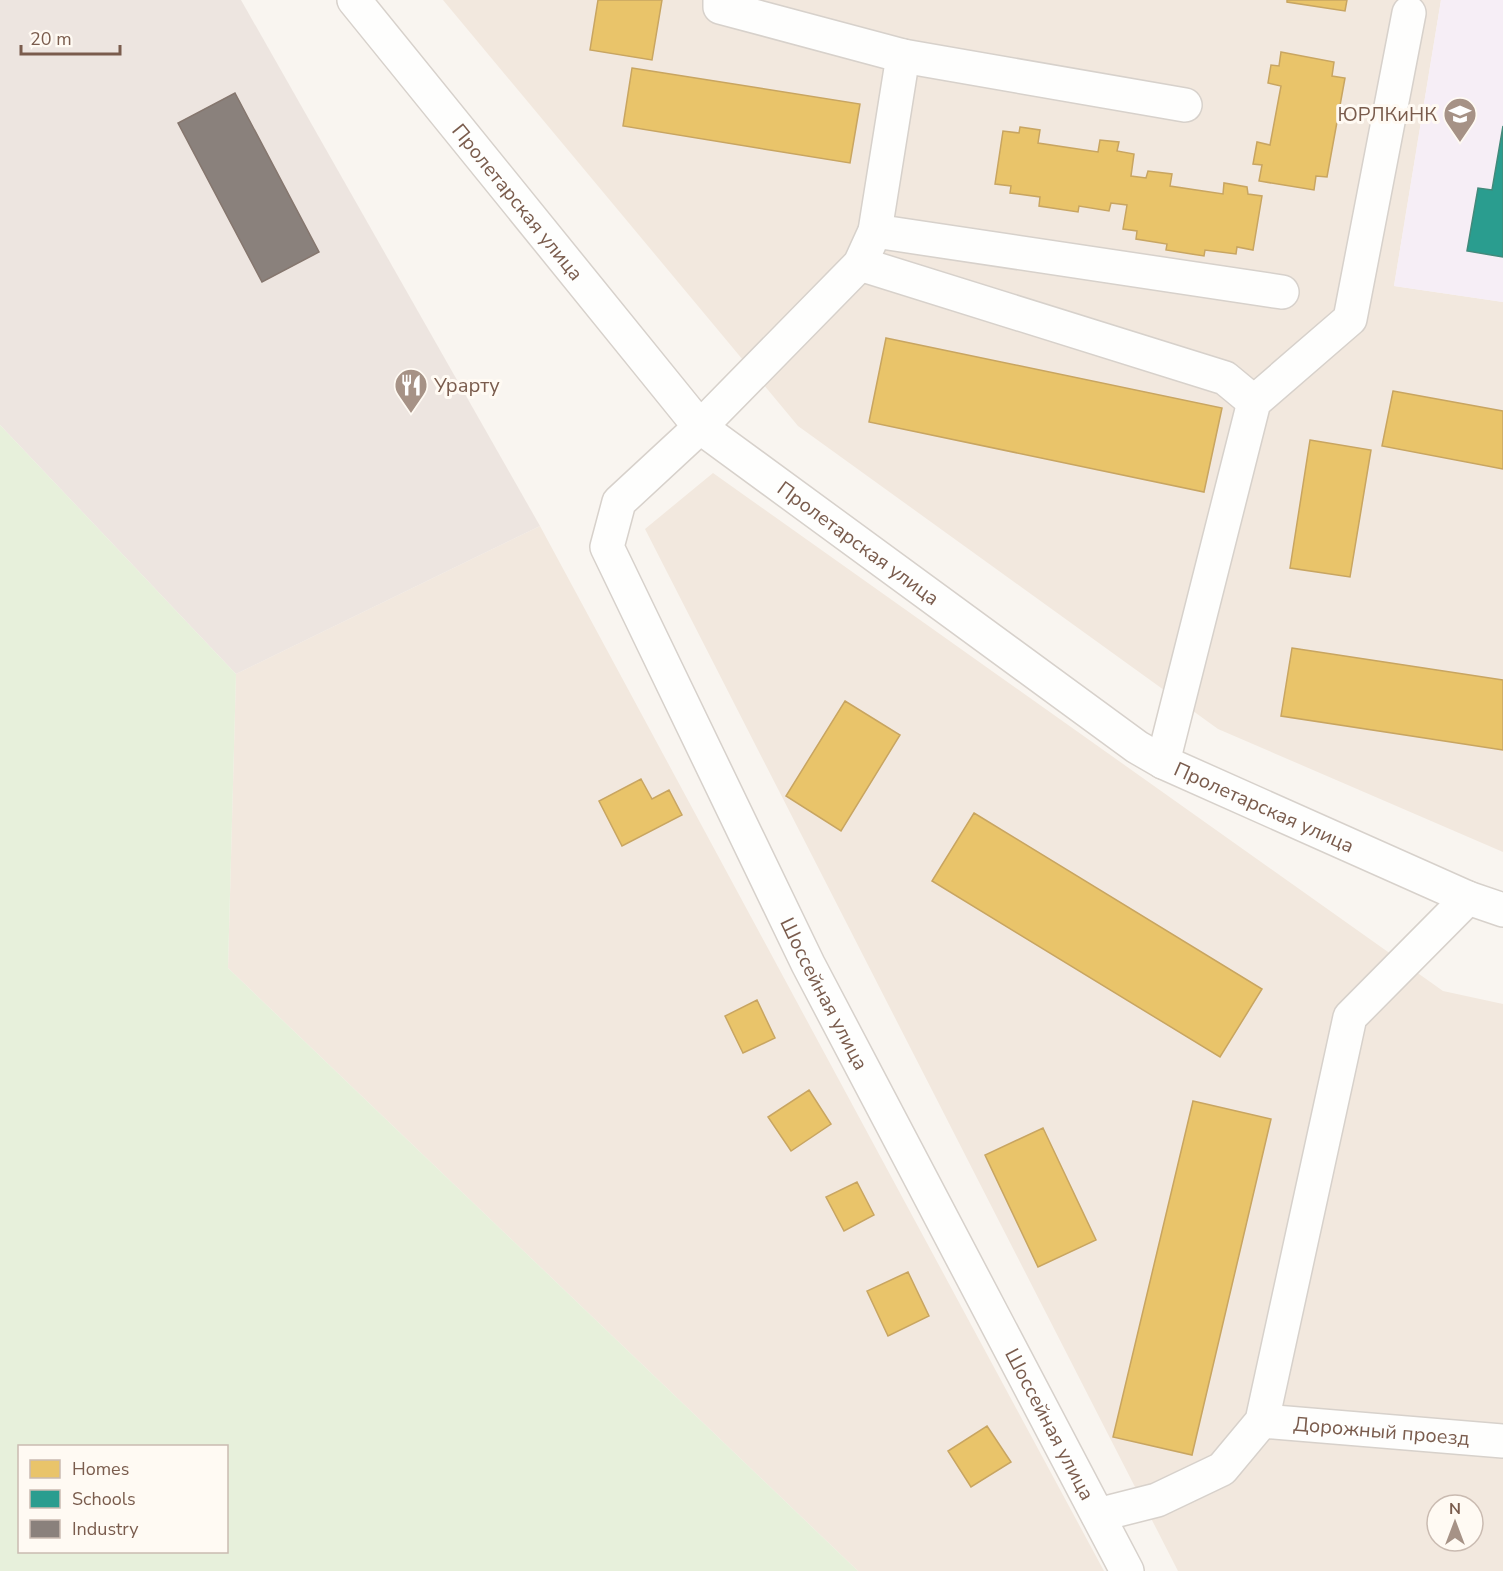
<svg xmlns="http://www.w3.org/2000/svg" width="1503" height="1571" font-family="'Nunito Sans',sans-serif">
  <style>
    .residential { fill: #f2e8de; fill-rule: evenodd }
    .industrial { fill: #ede5e0 }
    .education { fill: #f6eef6 }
    .green { fill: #e7f0db; fill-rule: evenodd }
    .homes { fill: #e9c46a; stroke: #c8a561; stroke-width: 1.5 }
    .schools { fill: #2a9d8f; stroke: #428a7b; stroke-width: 1.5 }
    .industry { fill: #8a817c; stroke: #85766e; stroke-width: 1.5 }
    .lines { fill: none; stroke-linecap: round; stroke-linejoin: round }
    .minor-casing { stroke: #d7d1cb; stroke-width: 36 }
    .minor { stroke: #fefefd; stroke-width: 33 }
    .labels { text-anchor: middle; stroke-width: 6; stroke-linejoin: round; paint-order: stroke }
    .poi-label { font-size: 20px; fill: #7a5c4d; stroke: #fffaf3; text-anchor: end }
    .street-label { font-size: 20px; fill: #7a5c4d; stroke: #fffaf3 }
  </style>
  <rect width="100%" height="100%" fill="#f9f5f0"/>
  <path class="residential" d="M443,0H1441L1394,286L1503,302V852L1218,729L798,426Z
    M713,473L1443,991L1503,1004V1571H1178L645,529ZM1437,1505H1473V1541H1437Z
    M540,526L1104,1571H858L228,968L236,674Z"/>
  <path class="industrial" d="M0,0H241L540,526L236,674L0,425Z"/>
  <path class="education" d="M1441,0H1503V302L1394,286Z"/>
  <path class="green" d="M0,425L236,674L228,968L858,1571H0ZM20,1446H226V1552H20Z"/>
  <path class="homes" d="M598,0H662L652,60L590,50Z
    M1287,0H1347L1345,11L1287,2Z
    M1281,52L1334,62L1332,76L1345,78L1327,177L1316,176L1314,190L1259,181L1262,165L1253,164L1257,142L1270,145L1281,86L1268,83L1271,65L1279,66Z
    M632,68L860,104L850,163L623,126Z
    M1020,127L1040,130L1038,143L1098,152L1100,140L1119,142L1117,151L1134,154L1131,176L1146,178L1148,171L1172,174L1170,186L1223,194L1224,183L1247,187L1248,194L1262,196L1253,250L1237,247L1236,254L1205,250L1204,256L1166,250L1167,244L1136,239L1137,231L1123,229L1127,205L1111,203L1109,211L1079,206L1078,212L1039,206L1040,197L1010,193L1011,186L995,184L1003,131L1019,133Z
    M886,338L1222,408L1204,492L869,422Z
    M1393,391L1503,411V469L1382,446Z
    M1310,440L1371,450L1350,577L1290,568Z
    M1292,648L1503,680V750L1281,716Z
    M845,701L900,735L841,831L786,796Z
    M641,779L652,799L669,790L682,815L622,846L599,801Z
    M974,813L1262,989L1220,1057L932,881Z
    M757,1000L775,1038L743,1053L725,1016Z
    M809,1090L831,1124L791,1151L768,1117Z
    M1193,1101L1271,1119L1192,1455L1113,1437Z
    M1043,1128L1096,1240L1038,1267L985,1155Z
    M857,1182L874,1215L844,1231L826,1197Z
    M908,1272L929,1316L888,1336L867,1291Z
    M987,1426L1011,1462L971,1487L948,1451Z"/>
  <path class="schools" d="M1503,126V257L1467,251L1478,188L1492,190Z"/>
  <path class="industry" d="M235,93L319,252L262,282L178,123Z"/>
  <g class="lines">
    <defs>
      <g id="minor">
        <path id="s1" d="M354,0L700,427L1137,747L1163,762L1468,898L1503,910"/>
        <path id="s2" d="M720,0V7L903,56L875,231L860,264L700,427L619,502L607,547L808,964L1127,1571"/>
        <path d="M903,56L1185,105"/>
        <path d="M875,231L1282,292"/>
        <path d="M860,264L1225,378L1254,402"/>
        <path d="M1163,762L1254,402L1350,319L1409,13"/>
        <path id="s3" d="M1262,1421L1503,1441"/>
        <path d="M1098,1515L1157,1500L1222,1469L1262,1421L1350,1017L1468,898"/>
      </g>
    </defs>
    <use href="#minor" class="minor-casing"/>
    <use href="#minor" class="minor"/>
  </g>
  <defs>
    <symbol id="school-pin" viewBox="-11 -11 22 30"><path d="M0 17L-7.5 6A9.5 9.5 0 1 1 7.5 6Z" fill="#a69286" stroke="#fffaf3"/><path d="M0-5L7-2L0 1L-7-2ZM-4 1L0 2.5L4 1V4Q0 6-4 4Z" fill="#fff"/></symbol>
    <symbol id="restaurant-pin" viewBox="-11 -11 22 30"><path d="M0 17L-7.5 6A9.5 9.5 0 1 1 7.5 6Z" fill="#a69286" stroke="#fffaf3"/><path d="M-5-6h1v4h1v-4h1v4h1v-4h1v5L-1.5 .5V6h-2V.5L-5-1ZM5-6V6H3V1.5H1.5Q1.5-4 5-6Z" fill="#fff"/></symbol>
  </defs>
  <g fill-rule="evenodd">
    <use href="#school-pin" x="1441" y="95" width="38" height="52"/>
    <use href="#restaurant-pin" x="392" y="366" width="38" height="52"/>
  </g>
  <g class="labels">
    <g class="poi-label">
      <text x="1437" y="121">ЮРЛКиНК</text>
      <text x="434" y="392" text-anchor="start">Урарту</text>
    </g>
    <g class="street-label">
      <text dy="7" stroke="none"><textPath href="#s1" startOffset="260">Пролетарская улица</textPath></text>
      <text dy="7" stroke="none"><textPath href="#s1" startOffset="746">Пролетарская улица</textPath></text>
      <text dy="7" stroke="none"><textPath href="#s1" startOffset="1232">Пролетарская улица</textPath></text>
      <text dy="7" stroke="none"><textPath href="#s2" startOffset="1292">Шоссейная улица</textPath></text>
      <text dy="7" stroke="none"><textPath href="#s2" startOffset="1778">Шоссейная улица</textPath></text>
      <text dy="7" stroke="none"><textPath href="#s3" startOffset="120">Дорожный проезд</textPath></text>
    </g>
  </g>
  <rect x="18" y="1445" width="210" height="108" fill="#fffaf3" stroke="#cabbb1" stroke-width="1.5"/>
  <rect x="30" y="1460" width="30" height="18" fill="#e9c46a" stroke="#cabbb1" stroke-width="1.5"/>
  <text x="72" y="1475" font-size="18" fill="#7a5c4d">Homes</text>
  <rect x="30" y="1490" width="30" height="18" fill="#2a9d8f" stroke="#cabbb1" stroke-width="1.5"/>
  <text x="72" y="1505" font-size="18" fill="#7a5c4d">Schools</text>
  <rect x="30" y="1520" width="30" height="18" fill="#8a817c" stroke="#cabbb1" stroke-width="1.5"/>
  <text x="72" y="1535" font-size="18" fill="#7a5c4d">Industry</text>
  <g transform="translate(1455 1523)"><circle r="28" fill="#fffaf3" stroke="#cabbb1" stroke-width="1.5"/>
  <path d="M0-4.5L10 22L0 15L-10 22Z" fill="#a69286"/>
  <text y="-9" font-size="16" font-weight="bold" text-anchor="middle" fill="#7a5c4d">N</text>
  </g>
  <path d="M21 45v9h99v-9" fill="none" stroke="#7a5c4d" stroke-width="3"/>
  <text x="30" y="45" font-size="18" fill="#7a5c4d" stroke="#fffaf3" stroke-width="4.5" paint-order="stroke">20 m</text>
</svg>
